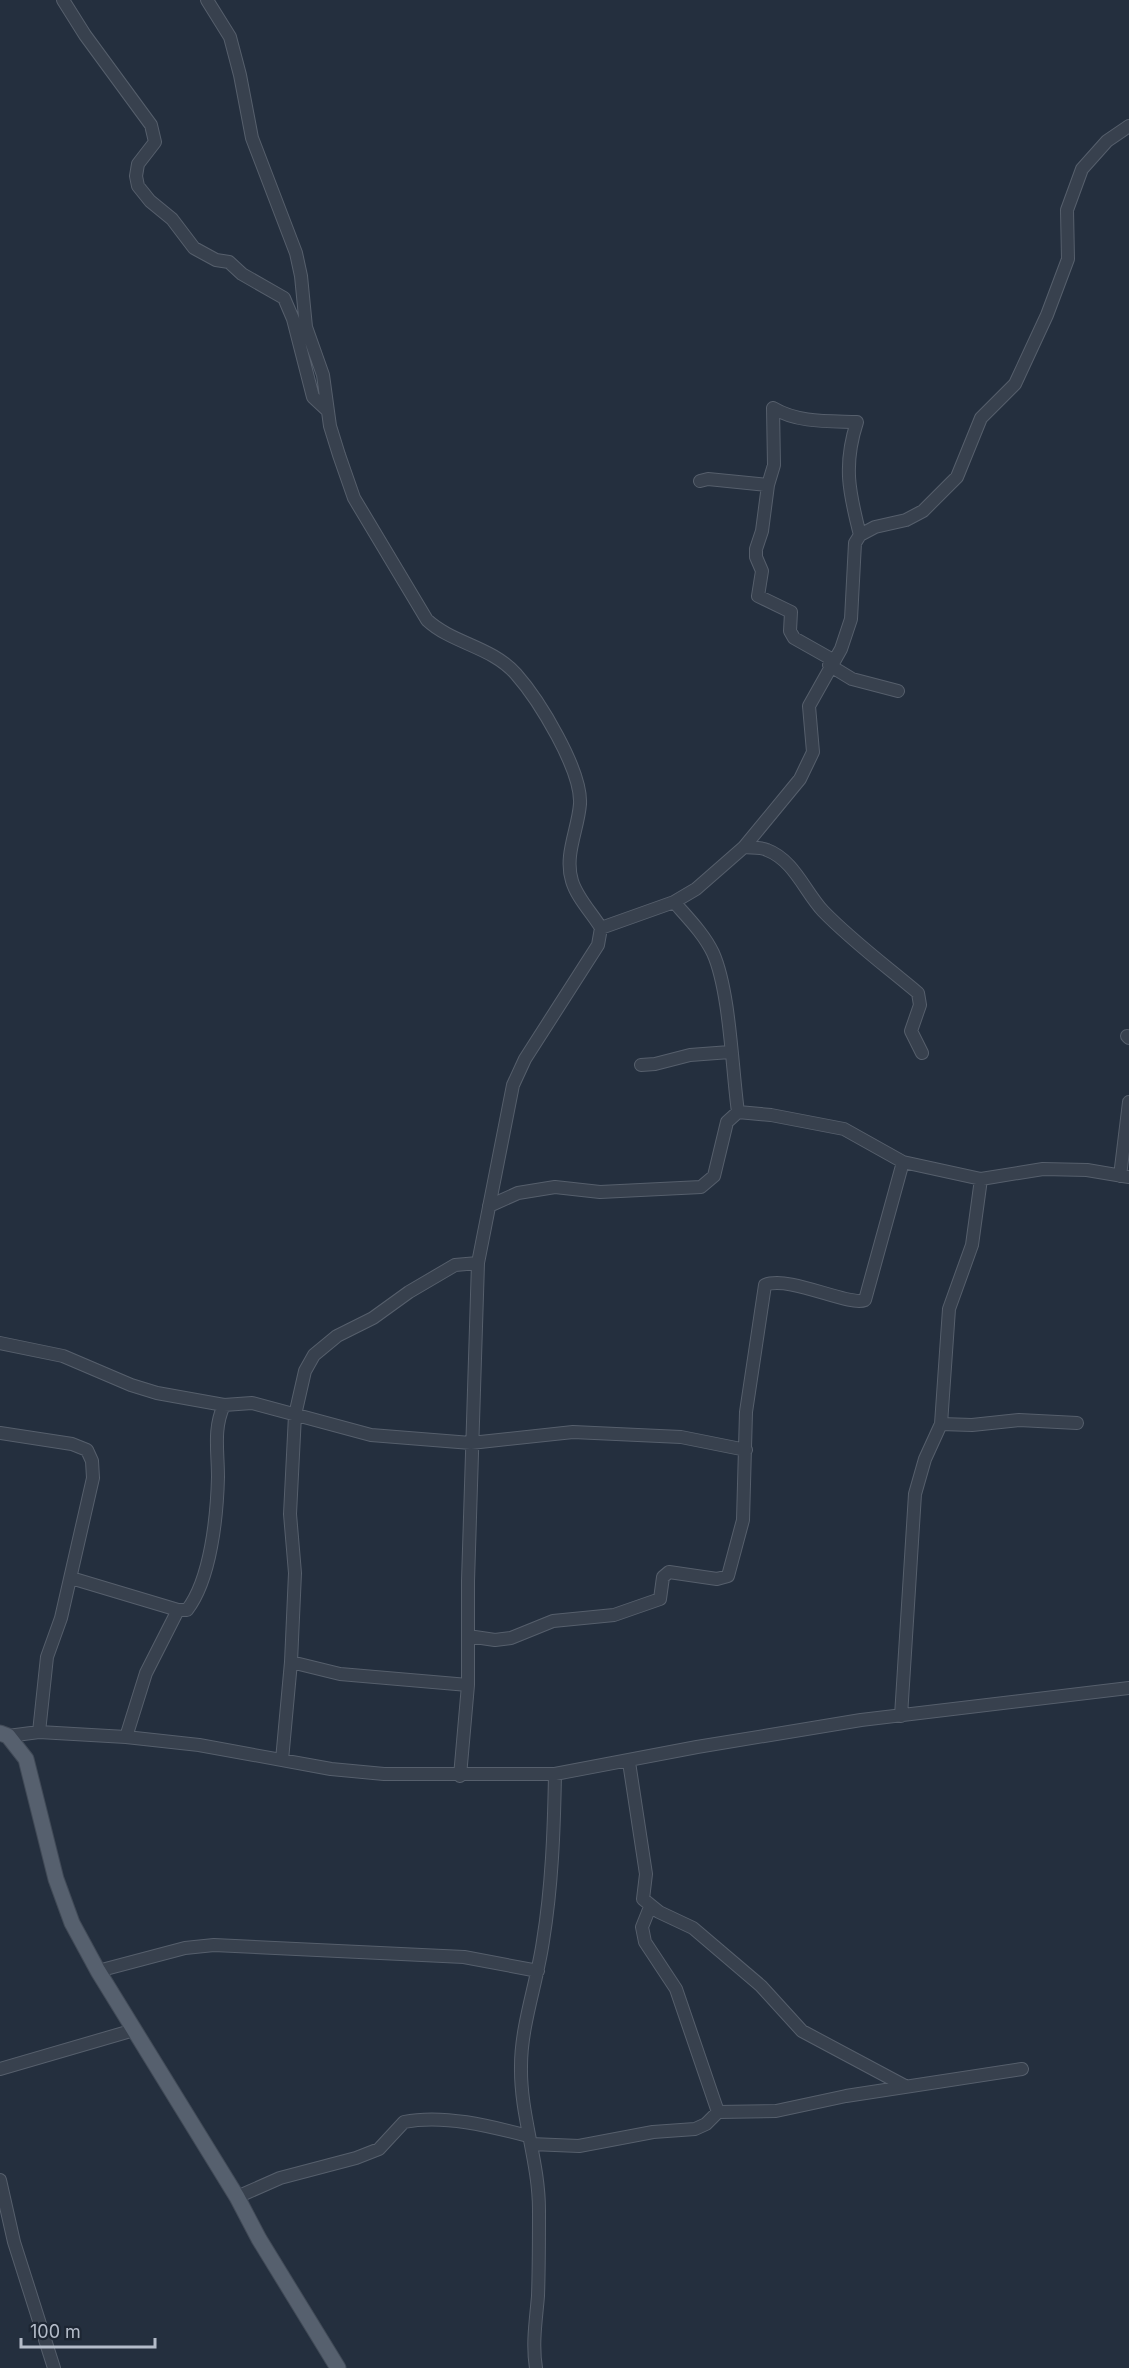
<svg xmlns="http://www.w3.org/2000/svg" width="1129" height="2368" font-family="Inter,sans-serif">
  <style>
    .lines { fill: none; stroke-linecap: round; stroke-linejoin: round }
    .minor-casing { stroke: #565f6c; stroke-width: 14 }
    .major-casing { stroke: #414a57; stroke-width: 17 }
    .minor { stroke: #38414e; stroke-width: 12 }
    .major { stroke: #56606e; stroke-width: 15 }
  </style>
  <rect width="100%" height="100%" fill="#242f3e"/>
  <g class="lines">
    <defs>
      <path id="minor" d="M63,0L85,35L151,125L155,142L138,164L136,176L138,186L150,201L172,219L194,248L216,260L229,262L242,274L284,298L293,319L313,397L327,410
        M207,0L230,37L240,75L252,138L296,253L301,276L306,327L323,375L330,426L339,455L354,498L427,620C453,644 491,646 516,674C539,700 582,770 580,804C578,830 564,855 572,881C577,898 592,913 601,928L598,945L525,1059L513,1085L478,1263L468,1581V1685L460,1776
        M773,408C798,423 829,421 857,422C843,465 849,492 860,535
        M700,481L708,479L768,485L774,465L773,408
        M768,485L762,531L756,549V557L762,571L758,596L791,612L790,631L794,638L833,660
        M829,665L852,679L898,691
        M744,847C751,848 761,847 767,850C794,860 805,892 823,911C852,941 886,966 918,993L920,1005L911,1031L922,1053
        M674,902C688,918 704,934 713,953C730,991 732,1069 738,1112
        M601,928L674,902L696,889L744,847L800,779L813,752L809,706L841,649L851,619L855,543L860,535L875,527L906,520L923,511L957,477L981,418L1015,384L1047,315L1068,259L1067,210L1082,169L1107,141L1129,126
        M1127,1036L1129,1038
        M641,1065L655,1064L690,1055L730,1052
        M1120,1176L1129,1102
        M489,1206L518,1193L555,1187L600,1192L701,1187L714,1176L727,1122L738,1112L771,1115L844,1129L903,1162L981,1179L1043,1169L1087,1170L1129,1177
        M0,1343L63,1356L131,1385L157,1393L224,1405L252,1403L371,1435L471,1443L573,1432L681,1437L746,1450
        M941,1424L972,1425L1019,1420L1077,1423
        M0,1433L72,1444L87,1450L92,1461L93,1478L61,1618L47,1657L39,1732
        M71,1578L178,1610H187C211,1579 217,1516 218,1477C218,1451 213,1429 224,1405
        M468,1636L495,1640L511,1638L553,1621L614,1615L660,1599L663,1577L669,1572L717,1579L728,1576L743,1520L746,1412L765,1285C790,1275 849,1307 865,1300L903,1162
        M291,1662L340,1674L468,1685
        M901,1716L915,1494L925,1459L941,1424L949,1309L972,1245L981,1179
        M8,1736L39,1732L126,1737L199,1745L331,1769L384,1774H555L697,1747L861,1720L1129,1688
        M126,1737L146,1673L178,1610
        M282,1760L291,1662L295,1573L290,1514L295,1415L305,1371L314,1355L337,1336L373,1318L409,1292L455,1265L478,1263
        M629,1762L646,1874L643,1899L659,1912L693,1928L761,1986L802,2031L905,2086
        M650,1907L642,1927L645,1942L676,1989L718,2112
        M98,1971L185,1948L214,1945L464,1957L538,1971
        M0,2069L134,2030
        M531,2144L579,2146L653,2132L695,2129L706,2124L718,2112L776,2111L846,2096L1022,2069
        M0,2180L14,2242L54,2368
        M237,2197L280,2178L356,2158L379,2149L404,2122C443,2114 490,2126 528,2136
        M536,2368C532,2344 536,2320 538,2296C539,2267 539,2238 539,2210C539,2161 520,2115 521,2066C521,2025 537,1983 543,1941C552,1886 554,1830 555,1774"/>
      <path id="major" d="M0,1733L8,1736L26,1759L56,1879L72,1923L98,1971L237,2197L259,2239L338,2368"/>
    </defs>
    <use href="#minor" class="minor-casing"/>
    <use href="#major" class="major-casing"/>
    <use href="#minor" class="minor"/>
    <use href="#major" class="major"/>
  </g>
  <path d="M21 2338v9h134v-9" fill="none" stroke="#b4bcc9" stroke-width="3"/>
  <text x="30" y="2338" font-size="18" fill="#b4bcc9" stroke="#1d2633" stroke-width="4.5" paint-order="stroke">100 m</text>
</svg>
